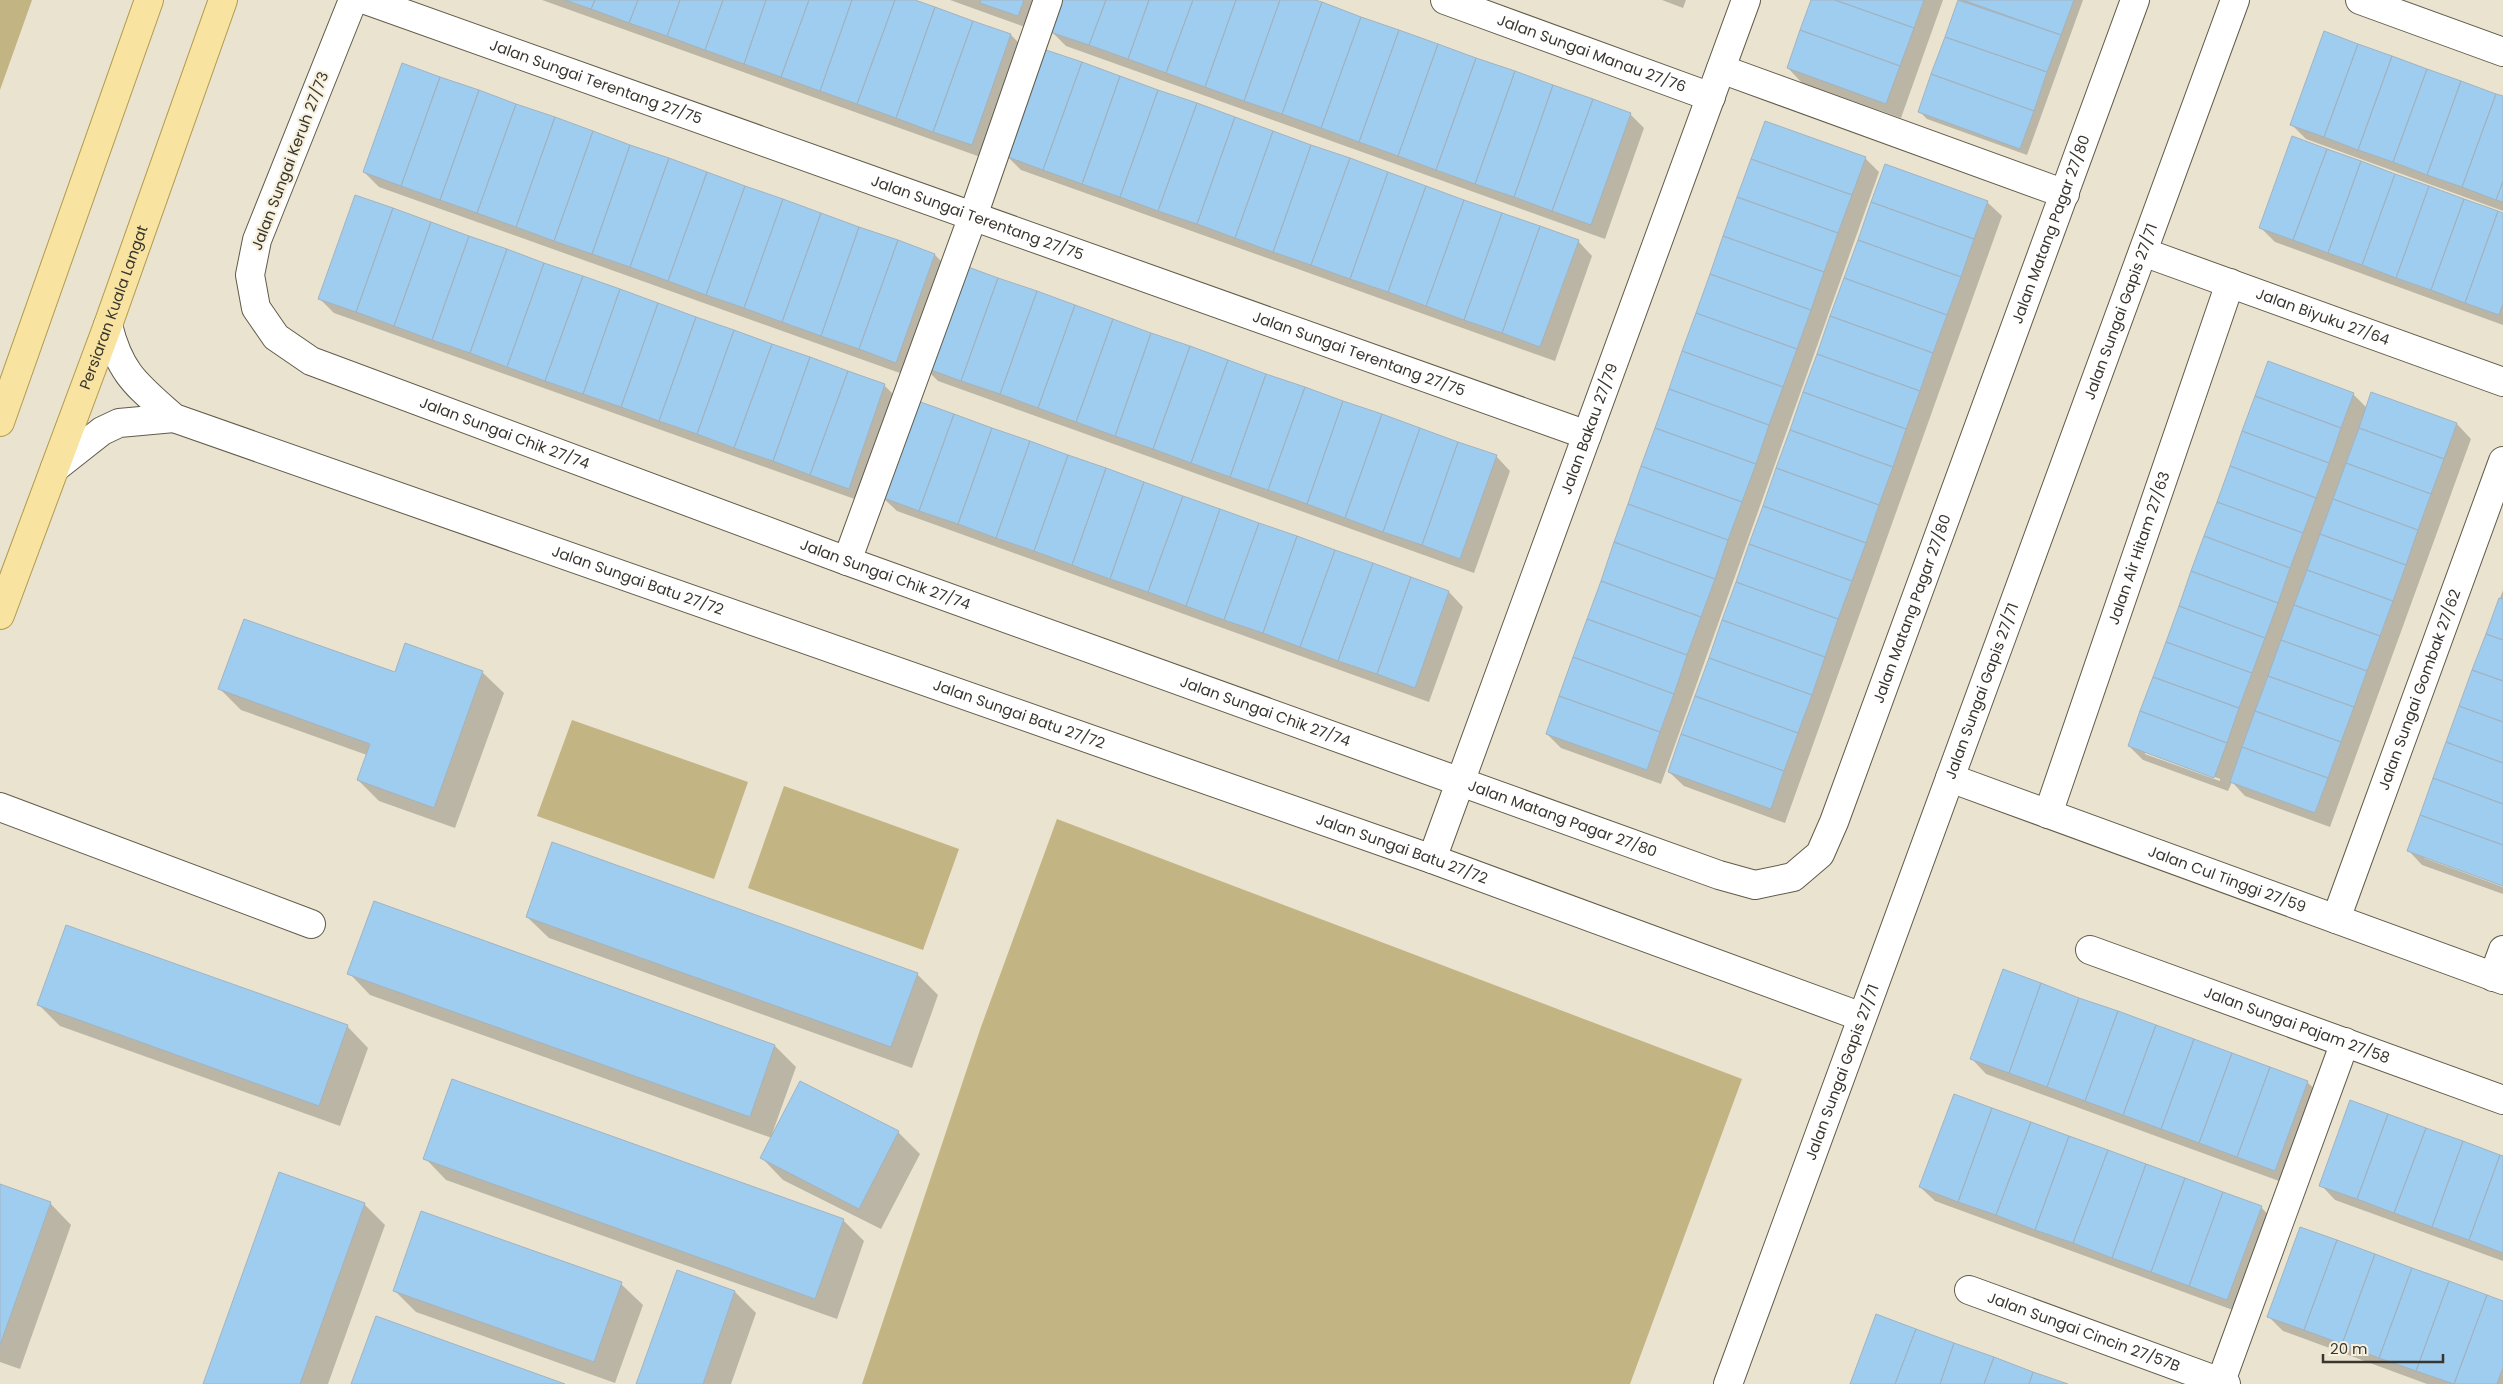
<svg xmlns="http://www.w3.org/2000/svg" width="2503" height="1384" font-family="Poppins,sans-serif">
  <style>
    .green { fill: #c3b484 }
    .shadow { fill: #0003; fill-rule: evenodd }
    .building { fill: #9fcdf0; stroke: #a1b3c1 }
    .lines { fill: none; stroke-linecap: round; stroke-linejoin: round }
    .minor-casing { stroke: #615b4a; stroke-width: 30 }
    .major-casing { stroke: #b29b4e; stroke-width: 30 }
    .minor { stroke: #fff; stroke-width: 28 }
    .major { stroke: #f8e3a0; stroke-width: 28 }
    .labels { text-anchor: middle; stroke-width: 4.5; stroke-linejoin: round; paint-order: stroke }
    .street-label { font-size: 15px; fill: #38362e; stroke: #f7f0dc }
  </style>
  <rect width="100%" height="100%" fill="#e9e3cf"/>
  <path class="green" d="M0,0H32L0,90Z
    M572,720L748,782L714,879L537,816Z
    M784,786L959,849L923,950L748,888Z
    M1057,819L1742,1079L1630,1384H862L981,1027Z"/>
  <path class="shadow" d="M542,0H912L1011,35L1025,49L986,159Z
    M950,0H1043L1033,30Z
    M1063,0H1312L1630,114L1644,128L1605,239L1066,46L1052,32Z
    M1662,0H1686L1683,8Z
    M1812,0H1943L1901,118L1802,83L1788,68Z
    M1959,0H2083L2027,155L1927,119L1920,112Z
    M403,65L935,255L949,269L911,377L379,187L364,172Z
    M2503,98V211L2306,139L2291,124Z
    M1007,156L1578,241L1592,256L1555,361L1021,170Z
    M1865,158L1879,172L1661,784L1561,748L1547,734Z
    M1987,202L2002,216L1785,823L1684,786L1669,772Z
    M2503,214V325L2275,242L2260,227Z
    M320,299L884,385L899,400L863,502L334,313Z
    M924,367L1496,456L1510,471L1474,573L938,381Z
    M2353,394L2367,408L2372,394L2457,424L2471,439L2330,827L2245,796L2232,782L2228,791L2143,760L2129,746ZM2145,751L2220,779V781L2145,754Z
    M916,402L1449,592L1463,607L1429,702L897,511L882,497Z
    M2503,590V884L2424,856V858L2503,887V894L2422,865L2408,850Z
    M482,672L504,693L455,828L379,801L358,780L367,755L241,710L220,689L396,674Z
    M527,917L917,974L938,995L912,1068L549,938Z
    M349,973L775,1046L796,1067L772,1134L800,1083L898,1132L920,1154L881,1229L783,1180L762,1158L772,1138L370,995Z
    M39,1005L347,1026L368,1048L340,1126L60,1026Z
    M1972,1059L2307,1082L2322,1096L2290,1185L1986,1074Z
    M425,1158L843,1220L864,1241L837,1319L446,1180Z
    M2503,1158V1261L2335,1200L2321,1185Z
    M0,1185L50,1203L71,1225L20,1369L0,1362Z
    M1920,1187L2261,1207L2275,1222L2241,1313L1935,1201Z
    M364,1204L385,1225L328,1384H204Z
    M621,1284L643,1305L615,1383L416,1312L394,1290Z
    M735,1292L756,1313L731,1384H637Z
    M2503,1302V1384H2427L2283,1331L2268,1316Z"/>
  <path class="building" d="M565,0H595L591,9Z
    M595,0H638L629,23L591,9Z
    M638,0H680L667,36L629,23Z
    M680,0H723L705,50L667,36Z
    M723,0H766L744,64L705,50Z
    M766,0H809L781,77L744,64Z
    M809,0H852L820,91L781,77Z
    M852,0H895L857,104L820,91Z
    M895,0H915L935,7L896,118L857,104Z
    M981,0H1024L1018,16L980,3Z
    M1062,0H1106L1089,45L1050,32Z
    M1106,0H1149L1128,59L1089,45Z
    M1149,0H1193L1166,73L1128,59Z
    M1193,0H1236L1205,87L1166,73Z
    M1236,0H1280L1244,101L1205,87Z
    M1280,0H1315L1322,2L1282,114L1244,101Z
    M1811,0H1835L1914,28L1900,66L1800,30Z
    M1835,0H1924L1914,28Z
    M1958,0L2061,35L2047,72L1945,37Z
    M1963,0H2074L2061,35Z
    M1322,2L1361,17L1321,128L1282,114Z
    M935,7L973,21L933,132L896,118Z
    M1361,17L1399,30L1359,142L1321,128Z
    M973,21L1011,34L972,145L933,132Z
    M1399,30L1438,44L1398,156L1359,142Z
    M1800,30L1900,66L1886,104L1787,68Z
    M2324,31L2358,44L2324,137L2290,125Z
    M1945,37L2047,72L2034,111L1931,74Z
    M1438,44L1476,58L1436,170L1398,156Z
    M2358,44L2392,56L2358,150L2324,137Z
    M1043,49L1082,62L1043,170L1005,156Z
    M2392,56L2427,69L2393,162L2358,150Z
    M1476,58L1515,71L1475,184L1436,170Z
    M1082,62L1120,76L1082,184L1043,170Z
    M402,63L440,77L401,186L363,172Z
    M2427,69L2461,81L2427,175L2393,162Z
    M1515,71L1553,85L1514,197L1475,184Z
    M1931,74L2034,111L2020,149L1918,112Z
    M1120,76L1158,90L1120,197L1082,184Z
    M440,77L479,90L440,200L401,186Z
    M2461,81L2496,94L2462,187L2427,175Z
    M1553,85L1593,99L1552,211L1514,197Z
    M479,90L516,104L477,213L440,200Z
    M1158,90L1197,103L1158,211L1120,197Z
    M2496,94L2503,96V181L2496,200L2462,187Z
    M1593,99L1631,113L1591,225L1552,211Z
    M1197,103L1235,117L1197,224L1158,211Z
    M516,104L555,117L516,227L477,213Z
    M555,117L593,131L554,241L516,227Z
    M1235,117L1273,131L1235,238L1197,224Z
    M1765,121L1866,157L1852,195L1751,159Z
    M593,131L630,145L592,254L554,241Z
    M1273,131L1311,145L1273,252L1235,238Z
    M2292,136L2327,149L2293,240L2259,228Z
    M630,145L669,158L630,267L592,254Z
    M1311,145L1350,158L1311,265L1273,252Z
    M2327,149L2361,161L2328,253L2293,240Z
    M669,158L707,172L668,281L630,267Z
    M1350,158L1388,172L1350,279L1311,265Z
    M1751,159L1852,195L1838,233L1737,197Z
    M2361,161L2395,174L2362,265L2328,253Z
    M1885,164L1988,201L1974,239L1871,202Z
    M707,172L745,186L706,295L668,281Z
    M1388,172L1426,186L1388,292L1350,279Z
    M2395,174L2429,186L2396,278L2362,265Z
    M2503,181V202L2496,200Z
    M745,186L783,199L744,308L706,295Z
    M1426,186L1464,200L1426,306L1388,292Z
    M2429,186L2464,199L2431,290L2396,278Z
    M355,195L393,208L356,312L318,299Z
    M1737,197L1838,233L1824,272L1723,236Z
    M783,199L821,213L782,322L744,308Z
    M2464,199L2498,211L2465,303L2431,290Z
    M1464,200L1502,213L1464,320L1426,306Z
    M1871,202L1974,239L1961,277L1858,240Z
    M393,208L431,222L394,326L356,312Z
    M2498,211L2503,213V303L2499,315L2465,303Z
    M821,213L859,227L821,336L782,322Z
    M1502,213L1540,226L1502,333L1464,320Z
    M431,222L469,236L432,340L394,326Z
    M1540,226L1579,240L1540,347L1502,333Z
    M859,227L898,240L859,349L821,336Z
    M469,236L507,249L470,353L432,340Z
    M1723,236L1824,272L1811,310L1710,274Z
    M898,240L935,254L896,363L859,349Z
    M1858,240L1961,277L1947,315L1844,278Z
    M507,249L544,263L507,367L470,353Z
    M544,263L583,276L545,381L507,367Z
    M960,264L998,278L961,381L923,367Z
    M1710,274L1811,310L1797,349L1696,313Z
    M583,276L620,289L583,394L545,381Z
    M998,278L1037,291L1000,394L961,381Z
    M1844,278L1947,315L1933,353L1830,316Z
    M620,289L658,303L621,407L583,394Z
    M1037,291L1075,305L1038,408L1000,394Z
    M658,303L696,317L659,421L621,407Z
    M1075,305L1113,319L1076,422L1038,408Z
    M1696,313L1797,349L1783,387L1682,351Z
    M1830,316L1933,353L1920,391L1817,354Z
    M696,317L734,330L697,434L659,421Z
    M1113,319L1151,333L1115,436L1076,422Z
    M734,330L772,344L734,448L697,434Z
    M1151,333L1190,346L1153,449L1115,436Z
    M772,344L810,357L773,461L734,448Z
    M1190,346L1228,360L1191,463L1153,449Z
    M1682,351L1783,387L1769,425L1669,389Z
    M1817,354L1920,391L1906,429L1803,392Z
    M810,357L848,371L810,475L773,461Z
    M1228,360L1266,374L1230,477L1191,463Z
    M2268,361L2354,393L2341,428L2255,396Z
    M848,371L885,384L849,489L810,475Z
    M1266,374L1305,387L1268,490L1230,477Z
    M1305,387L1343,401L1307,504L1268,490Z
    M1669,389L1769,425L1756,464L1655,428Z
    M1803,392L1906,429L1893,467L1790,430Z
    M2371,392L2457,423L2444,459L2359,428Z
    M2255,396L2341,428L2329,463L2242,431Z
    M915,400L954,414L919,511L881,497Z
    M1343,401L1382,414L1345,518L1307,504Z
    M954,414L992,428L958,524L919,511Z
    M1382,414L1420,428L1383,532L1345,518Z
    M992,428L1030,441L996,538L958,524Z
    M1420,428L1458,442L1422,545L1383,532Z
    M1655,428L1756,464L1742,502L1641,466Z
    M2359,428L2444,459L2431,494L2346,463Z
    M1790,430L1893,467L1879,505L1776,468Z
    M2242,431L2329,463L2316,498L2230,466Z
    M1030,441L1068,455L1034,551L996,538Z
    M1458,442L1497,455L1460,559L1422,545Z
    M1068,455L1106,468L1072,565L1034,551Z
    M2346,463L2431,494L2418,530L2333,499Z
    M1641,466L1742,502L1728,540L1628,504Z
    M2230,466L2316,498L2303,533L2217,502Z
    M1106,468L1144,482L1110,579L1072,565Z
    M1776,468L1879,505L1866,543L1763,506Z
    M1144,482L1183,496L1148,592L1110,579Z
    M1183,496L1220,509L1186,606L1148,592Z
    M2333,499L2418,530L2406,565L2320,534Z
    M2217,502L2303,533L2290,568L2204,536Z
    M1628,504L1728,540L1715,579L1614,542Z
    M1763,506L1866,543L1852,581L1749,544Z
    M1220,509L1259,523L1224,620L1186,606Z
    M1259,523L1297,536L1263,633L1224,620Z
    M2320,534L2406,565L2393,601L2307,570Z
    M1297,536L1335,550L1300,647L1263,633Z
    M2204,536L2290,568L2278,603L2191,571Z
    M1614,542L1715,579L1701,617L1601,581Z
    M1749,544L1852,581L1838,619L1736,582Z
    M1335,550L1373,563L1338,661L1300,647Z
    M1373,563L1411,577L1377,674L1338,661Z
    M2307,570L2393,601L2380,636L2294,605Z
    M2191,571L2278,603L2265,638L2179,606Z
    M1411,577L1449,591L1415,688L1377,674Z
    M1601,581L1701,617L1687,655L1587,619Z
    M1736,582L1838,619L1825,657L1722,620Z
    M2499,598L2503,599V640L2486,634Z
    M2294,605L2380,636L2367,671L2281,640Z
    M2179,606L2265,638L2252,673L2166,642Z
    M244,619L395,672L405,643L483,671L434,808L357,780L370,744L218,689Z
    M1587,619L1687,655L1674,694L1573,657Z
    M1722,620L1825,657L1812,695L1709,658Z
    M2486,634L2503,640V681L2472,670Z
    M2281,640L2367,671L2354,707L2268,676Z
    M2166,642L2252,673L2239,708L2153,677Z
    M1573,657L1674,694L1660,732L1559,696Z
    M1709,658L1812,695L1798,733L1695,696Z
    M2472,670L2503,681V722L2459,706Z
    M2268,676L2354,707L2341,742L2255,711Z
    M2153,677L2239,708L2227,743L2140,711Z
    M1559,696L1660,732L1647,770L1546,734Z
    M1695,696L1798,733L1784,771L1681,734Z
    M2459,706L2503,722V763L2446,742Z
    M2140,711L2227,743L2214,778L2128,746Z
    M2255,711L2341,742L2328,778L2242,747Z
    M1681,734L1784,771L1771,809L1668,772Z
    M2446,742L2503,763V804L2433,778Z
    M2242,747L2328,778L2315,813L2230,782Z
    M2433,778L2503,804V845L2420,815Z
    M2420,815L2503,845V886L2407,851Z
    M552,842L918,973L891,1047L526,917Z
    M374,901L775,1045L750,1117L347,974Z
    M66,925L348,1025L319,1106L37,1005Z
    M2003,969L2041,983L2009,1073L1970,1059Z
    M2041,983L2079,998L2047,1087L2009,1073Z
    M2079,998L2118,1011L2085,1101L2047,1087Z
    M2118,1011L2156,1025L2123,1115L2085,1101Z
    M2156,1025L2194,1039L2161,1129L2123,1115Z
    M2194,1039L2232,1053L2199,1143L2161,1129Z
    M2232,1053L2270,1067L2237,1157L2199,1143Z
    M2270,1067L2308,1081L2275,1171L2237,1157Z
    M452,1079L844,1219L815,1299L423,1159Z
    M800,1081L899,1131L859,1209L760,1158Z
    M1954,1094L1992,1108L1958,1202L1919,1187Z
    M2350,1100L2388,1114L2357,1199L2319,1186Z
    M1992,1108L2031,1122L1996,1215L1958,1202Z
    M2388,1114L2426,1128L2394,1213L2357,1199Z
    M2031,1122L2069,1136L2035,1230L1996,1215Z
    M2426,1128L2463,1141L2432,1227L2394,1213Z
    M2069,1136L2108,1150L2073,1243L2035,1230Z
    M2463,1141L2500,1155L2469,1240L2432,1227Z
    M2108,1150L2146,1164L2112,1258L2073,1243Z
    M2500,1155L2503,1156V1253L2469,1240Z
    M2146,1164L2185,1178L2151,1272L2112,1258Z
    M279,1172L365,1203L300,1384H203Z
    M2185,1178L2223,1192L2189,1286L2151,1272Z
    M0,1184L51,1202L0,1345Z
    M2223,1192L2262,1206L2227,1300L2189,1286Z
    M421,1211L622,1282L594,1362L393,1291Z
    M2300,1227L2337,1240L2304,1330L2267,1317Z
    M2337,1240L2375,1254L2342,1344L2304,1330Z
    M2375,1254L2412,1268L2379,1358L2342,1344Z
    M2412,1268L2449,1281L2416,1371L2379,1358Z
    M677,1270L735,1291L703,1384H636Z
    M2449,1281L2487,1295L2454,1384L2416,1371Z
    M2487,1295L2503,1301V1367L2497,1384H2454Z
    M1876,1314L1916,1329L1895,1384H1850Z
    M376,1316L565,1384H351Z
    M1916,1329L1954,1343L1940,1384H1895Z
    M1954,1343L1994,1357L1984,1384H1940Z
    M1994,1357L2033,1372L2029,1384H1984Z
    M2033,1372L2068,1384H2029Z"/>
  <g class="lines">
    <defs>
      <g id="minor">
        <path id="s1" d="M353,0L257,240L250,275L256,308L276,337L311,361L847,561L1719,875L1755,885L1793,877L1820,854L1834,822L2135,0"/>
        <path id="s2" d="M366,0L1587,435"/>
        <path id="s3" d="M1445,0L1711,97"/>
        <path d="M2360,0L2503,52"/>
        <path d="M1721,69L2065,194"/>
        <path id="s4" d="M2143,252L2503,382"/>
        <path id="s5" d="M108,325C120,374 137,385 174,418L1432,859L1862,1017"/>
        <path d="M55,468L102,431L119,423L174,418"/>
        <path d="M847,561L973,216L1048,0"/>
        <path id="s6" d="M1950,778L2503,980"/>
        <path d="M0,807L311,924"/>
        <path id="s7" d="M2048,814L2230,283"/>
        <path id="s8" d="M1432,859L1746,0"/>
        <path id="s9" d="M2336,919L2503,461"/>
        <path id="s10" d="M2090,950L2503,1100"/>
        <path d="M2493,977L2503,950"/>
        <path id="s11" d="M1969,1290L2226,1384"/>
        <path id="s12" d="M1728,1384L2235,0"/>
        <path d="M2220,1384L2345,1042"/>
      </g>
      <g id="major">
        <path d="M0,422L149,0"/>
        <path id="s13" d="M0,615L108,325L223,0"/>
      </g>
    </defs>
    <use href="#minor" class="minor-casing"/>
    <use href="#major" class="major-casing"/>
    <use href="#minor" class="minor"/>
    <use href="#major" class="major"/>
  </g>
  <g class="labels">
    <g class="street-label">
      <text dy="5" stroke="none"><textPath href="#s3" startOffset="156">Jalan Sungai Manau 27/76</textPath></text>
      <text dy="5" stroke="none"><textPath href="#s2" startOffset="244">Jalan Sungai Terentang 27/75</textPath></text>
      <text transform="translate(290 161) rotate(-69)" y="5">Jalan Sungai Keruh 27/73</text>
      <text dy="5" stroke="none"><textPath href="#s2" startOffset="649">Jalan Sungai Terentang 27/75</textPath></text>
      <text dy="5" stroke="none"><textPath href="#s1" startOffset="2682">Jalan Matang Pagar 27/80</textPath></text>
      <text dy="5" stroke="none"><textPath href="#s13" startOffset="328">Persiaran Kuala Langat</textPath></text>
      <text dy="5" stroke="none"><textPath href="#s12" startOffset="1142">Jalan Sungai Gapis 27/71</textPath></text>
      <text dy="5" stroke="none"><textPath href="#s4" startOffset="191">Jalan Biyuku 27/64</textPath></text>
      <text dy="5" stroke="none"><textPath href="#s2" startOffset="1054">Jalan Sungai Terentang 27/75</textPath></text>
      <text dy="5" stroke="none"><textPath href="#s8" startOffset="458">Jalan Bakau 27/79</textPath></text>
      <text dy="5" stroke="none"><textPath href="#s1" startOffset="612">Jalan Sungai Chik 27/74</textPath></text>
      <text dy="5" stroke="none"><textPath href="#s7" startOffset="281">Jalan Air Hitam 27/63</textPath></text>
      <text dy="5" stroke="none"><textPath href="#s1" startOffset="1018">Jalan Sungai Chik 27/74</textPath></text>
      <text dy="5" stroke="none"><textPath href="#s5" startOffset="608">Jalan Sungai Batu 27/72</textPath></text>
      <text dy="5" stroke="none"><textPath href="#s1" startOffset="2278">Jalan Matang Pagar 27/80</textPath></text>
      <text dy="5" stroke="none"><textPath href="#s9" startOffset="244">Jalan Sungai Gombak 27/62</textPath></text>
      <text dy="5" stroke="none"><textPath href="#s12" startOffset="738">Jalan Sungai Gapis 27/71</textPath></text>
      <text dy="5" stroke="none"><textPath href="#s1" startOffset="1422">Jalan Sungai Chik 27/74</textPath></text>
      <text dy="5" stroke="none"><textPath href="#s5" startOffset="1012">Jalan Sungai Batu 27/72</textPath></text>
      <text dy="5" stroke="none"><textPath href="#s1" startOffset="1738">Jalan Matang Pagar 27/80</textPath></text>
      <text dy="5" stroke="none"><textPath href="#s5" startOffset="1418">Jalan Sungai Batu 27/72</textPath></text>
      <text dy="5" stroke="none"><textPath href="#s6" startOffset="295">Jalan Cul Tinggi 27/59</textPath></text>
      <text dy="5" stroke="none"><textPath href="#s10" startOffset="220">Jalan Sungai Pajam 27/58</textPath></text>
      <text dy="5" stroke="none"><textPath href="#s12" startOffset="332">Jalan Sungai Gapis 27/71</textPath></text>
      <text dy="5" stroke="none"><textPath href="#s11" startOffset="122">Jalan Sungai Cincin 27/57B</textPath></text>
    </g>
  </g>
  <path d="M2323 1354v8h120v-8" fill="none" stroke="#38362e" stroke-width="2.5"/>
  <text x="2330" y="1354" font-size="15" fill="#38362e" stroke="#f7f0dc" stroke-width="4" paint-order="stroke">20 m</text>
</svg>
